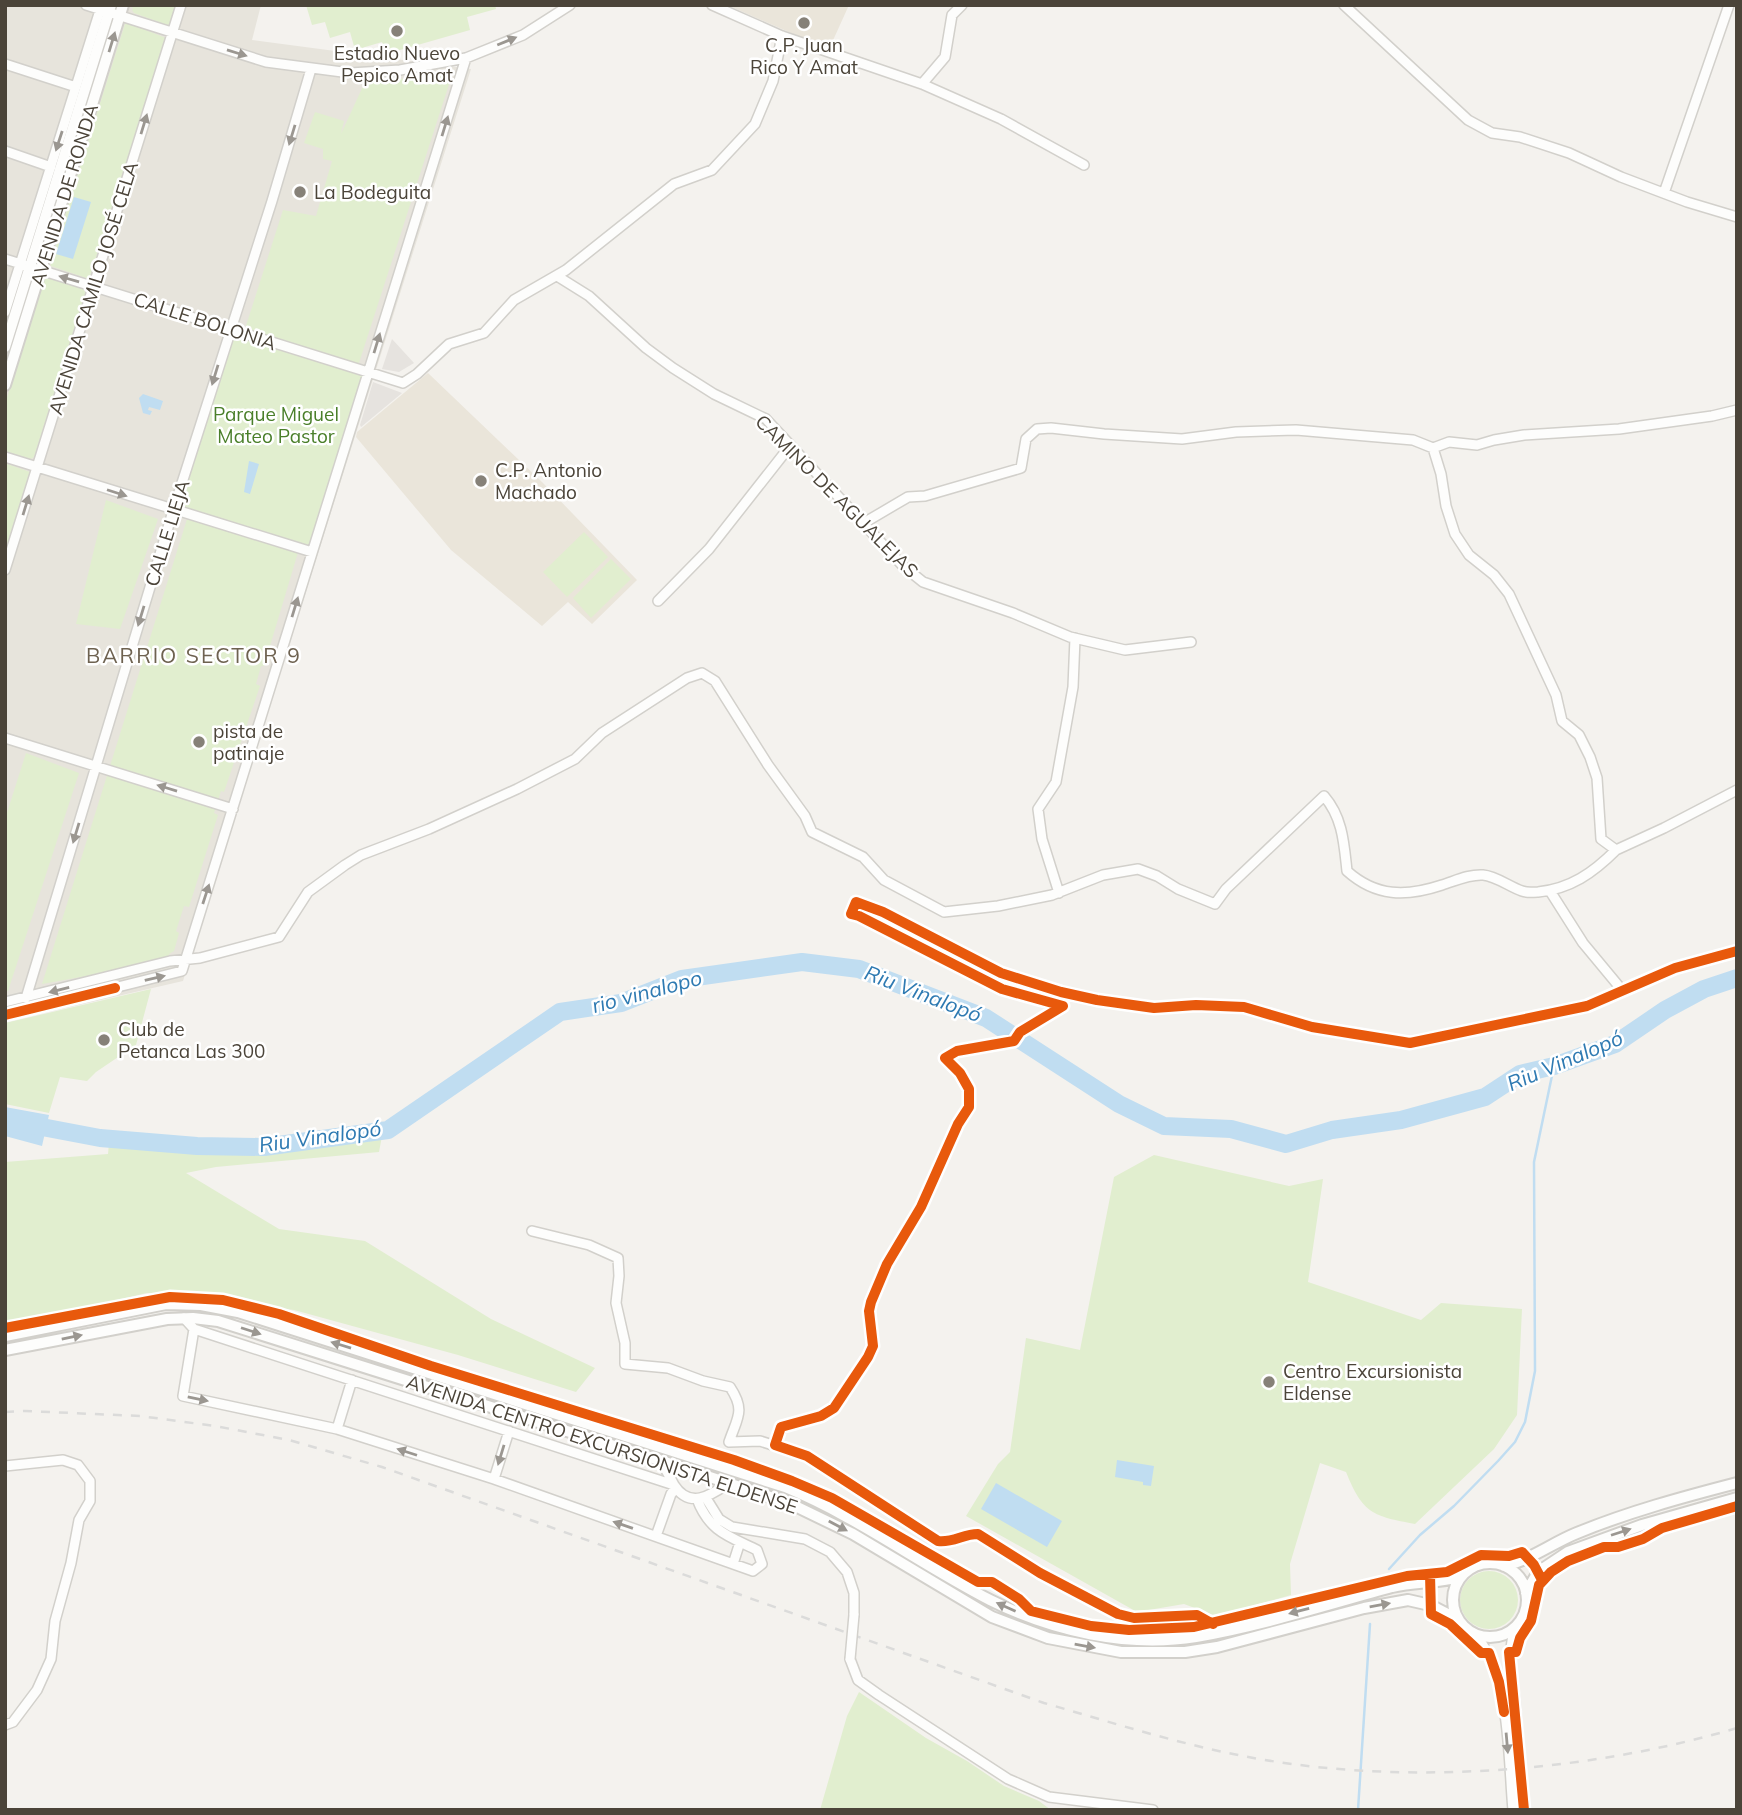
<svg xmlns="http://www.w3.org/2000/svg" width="1742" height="1815" font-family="Mulish,sans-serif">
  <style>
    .residential { fill: #e7e4dc }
    .education { fill: #eae5da }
    .green { fill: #e1eecf }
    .parking { fill: #e6e3df }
    .water { fill: #c0ddf1 }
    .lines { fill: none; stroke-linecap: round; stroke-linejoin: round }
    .stream { stroke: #c0ddf1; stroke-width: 2.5 }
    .river { stroke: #c0ddf1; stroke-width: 18 }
    .minor-casing { stroke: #d2d0cb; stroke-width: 12 }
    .tertiary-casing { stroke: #d2d0cb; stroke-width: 14 }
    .minor { stroke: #fdfdfc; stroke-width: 9 }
    .tertiary { stroke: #fdfdfc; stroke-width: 10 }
    .rail { stroke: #dbdbda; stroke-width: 2.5; stroke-dasharray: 9 9; stroke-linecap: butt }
    .minor-bridge-casing { stroke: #d2d0cb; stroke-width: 12; stroke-linecap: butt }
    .minor-bridge { stroke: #fdfdfc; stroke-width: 9 }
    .cycleway-casing { stroke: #fff; stroke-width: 15 }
    .cycleway { stroke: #e8590c; stroke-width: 10 }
    .oneway { fill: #9b9791 }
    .poi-dot { fill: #868178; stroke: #fff; stroke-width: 2.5 }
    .labels { text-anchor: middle; stroke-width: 5; stroke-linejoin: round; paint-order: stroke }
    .poi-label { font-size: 19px; fill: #4b4439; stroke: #fff; text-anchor: start }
    .street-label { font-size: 19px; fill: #4b4439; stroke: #fff }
    .park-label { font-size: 19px; fill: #4a7f2a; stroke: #fff }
    .neighbourhood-label { font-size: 21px; letter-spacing: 2px; fill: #6e6250; stroke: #fff }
    .water-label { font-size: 21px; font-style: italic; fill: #2e7ab2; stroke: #fff }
  </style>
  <rect width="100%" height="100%" fill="#f4f2ee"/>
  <path class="residential" d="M5,5H261L252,40L471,69L183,981L5,1022Z"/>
  <path class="education" d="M727,5H849L830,47L807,40Z
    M428,373L542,482L637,580L592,624L568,602L542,626L451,550L356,437L357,432Z"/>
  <path class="green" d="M133,5H176L170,24L167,25L134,13L132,10Z
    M306,5H495L496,9L467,17L470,30L386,54L382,42L355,50L350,32L330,38L325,22L312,25Z
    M128,23L166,38L89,279L51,266L50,262L125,24Z
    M453,72L357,369L368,373L312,552L299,549L264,666H261L256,684L260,686L224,792L221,791L214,813L218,815L189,907L184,906L176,931L179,933L174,951L169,954L170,961L42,984L188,516L173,511L230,328L244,332L283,210L316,216L332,161L323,159V149L304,143L315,112L344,121L341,134L364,84Z
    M47,277L83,289L86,293L34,457L31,459L5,451V404L44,278Z
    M5,463L30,472L5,551Z
    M106,500L158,519L120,629L76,624Z
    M584,532L608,557L567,597L543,572Z
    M611,559L631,579L591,618L573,598Z
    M26,753L79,773L8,991H5V819Z
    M151,989L136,1045L96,1072L87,1081L60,1077L49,1113L5,1104V1023Z
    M382,1136L379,1152L216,1167L186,1173L279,1229L365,1241L491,1319L595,1368L576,1392L458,1355L294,1310L147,1293L34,1319L5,1320V1162L108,1154L109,1143L249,1151Z
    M1154,1155L1289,1186L1323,1179L1308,1282L1421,1320L1441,1303L1522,1309L1517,1415L1494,1449L1415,1524C1373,1516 1363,1514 1346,1472L1320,1463L1290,1564L1291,1595L1216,1616L1184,1604L1137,1612L966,1516L998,1464L1010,1452L1026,1338L1080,1350L1114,1177Z
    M1460 1600a29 29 0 1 1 58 0a29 29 0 1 1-58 0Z
    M859,1692L926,1738L967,1761L1004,1786L1039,1801L1051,1810H820L847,1716Z"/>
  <path class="parking" d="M392,339L414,363L399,372L382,369Z
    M373,382L402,393L361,427L360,425Z"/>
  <path class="water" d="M74,197L91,202L73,259L56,254Z
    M143,394L163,401L160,410L149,407L148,410L152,411L150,415L143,413L139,398Z
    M249,461L259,464L250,494L244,492Z
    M5,1107L49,1115L42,1146L5,1136Z
    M1117,1460L1154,1466L1151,1486L1143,1485V1482L1115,1477Z
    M996,1483L1062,1521L1047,1547L981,1509Z"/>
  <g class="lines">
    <path class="stream" d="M1389,1569L1420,1535L1454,1506L1498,1461L1515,1442L1525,1422L1535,1371L1534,1162L1554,1066
      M1358,1810L1370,1624"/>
    <path class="river" d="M5,1120L100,1138L197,1146L264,1147L388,1130L560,1012L621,1003L682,979L802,962L859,969L986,1018L1119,1104L1164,1126L1231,1129L1286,1144L1332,1130L1401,1120L1485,1097L1520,1074L1554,1066L1615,1044L1665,1010L1704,989L1737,978"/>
    <defs>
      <path id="minor" d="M86,5L266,62L350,73L400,70L466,58L523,35L570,5
        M712,5L782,36L922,84L1001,119L1084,165
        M1344,5L1468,120L1492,133L1520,137L1569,153L1621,177L1687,202L1737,217
        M5,64L76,87
        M922,84L945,57L952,15L962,5
        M5,151L51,167
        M1664,193L1729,5
        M5,259L403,383L417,374L449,344L484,333L514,300L566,270L674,184L712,170L755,124L773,81L782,36
        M557,276L589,296L646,348L673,368L714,394L766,419L903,566L923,582L1013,613L1070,637L1125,650L1191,642
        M5,312L101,7
        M1433,448L1449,442L1477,445L1494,440L1524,435L1619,429L1712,416L1737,410
        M5,457L312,552
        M5,570L181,5
        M658,601L709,549L790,446
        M5,738L233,809
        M1616,850L1664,828L1737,790
        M1550,891L1583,943L1622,990
        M1059,893L1042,839L1038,809L1056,782L1073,687L1075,638
        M26,998L173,511L272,201L311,69
        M5,1002L170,961L200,958L279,937L308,892L345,865L361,855L429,829L517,789L575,759L602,733L687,678L702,673L715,681L768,765L805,816L812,832L863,857L884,880L944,912L998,906L1052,895L1103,875L1138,869L1157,876L1178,889L1215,904L1226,889L1324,796C1343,818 1344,844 1347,871C1376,897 1406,897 1442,885C1455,881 1469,874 1483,875C1496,876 1510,887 1522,891C1528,893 1532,892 1538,892C1570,889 1593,873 1616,850L1601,839L1597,778L1590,757L1579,735L1562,721L1556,695L1509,594L1494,575L1469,555L1455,534L1446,506L1441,474L1433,448L1413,440L1296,430L1236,432L1182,439L1104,434L1051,428L1037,429L1026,439L1021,468L925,496L908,497L862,524
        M5,1015L182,971L466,58
        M532,1231L589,1245L618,1258L619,1276L616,1303L625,1343V1364L668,1368L703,1381L730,1387C746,1411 737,1418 729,1442L760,1441L807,1456L938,1541C953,1543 963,1534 978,1534L1040,1573L1118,1614L1134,1618L1197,1615L1213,1624L1220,1632
        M184,1318L194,1329L674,1485
        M194,1329L183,1396L337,1429L494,1479L753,1571L762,1564L757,1550C728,1536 709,1531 697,1499
        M337,1429L352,1380
        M659,1460C666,1468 669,1476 674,1485C690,1510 711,1495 729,1483
        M5,1466L63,1460L78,1465L90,1481V1501L79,1520L71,1563L55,1621L51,1659L37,1690L13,1722L5,1725
        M494,1479L509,1431
        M706,1498L719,1519L732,1527L805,1539L830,1552L847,1572L854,1593V1615
        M656,1536L671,1494L676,1488
        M733,1564L740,1542
        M1514,1628L1509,1661L1515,1700L1524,1810
        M1473,1633C1511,1670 1508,1758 1513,1810
        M850,1659L858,1680L879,1695L1008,1779L1049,1797L1153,1810"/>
      <path id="tertiary" d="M5,347L111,5
        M5,385L123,5
        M5,1336L166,1304L201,1305L238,1312L785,1487C858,1517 920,1564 990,1600C1052,1631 1127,1648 1196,1637C1261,1626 1329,1604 1392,1587C1415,1582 1438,1583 1461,1577
        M5,1350L167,1319L193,1318L218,1321L659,1460L791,1504L853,1534L992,1617L1048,1638L1121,1652H1185L1217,1647L1364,1608L1408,1600L1430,1605L1459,1620
        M1453 1600a37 37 0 1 1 74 0a37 37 0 1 1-74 0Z
        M1504,1566C1531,1560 1552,1543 1577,1533C1628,1512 1683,1497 1737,1483
        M1526,1593L1538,1572L1568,1552L1642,1525L1737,1498"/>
    </defs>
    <use href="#minor" class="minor-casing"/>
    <use href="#tertiary" class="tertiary-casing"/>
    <use href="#minor" class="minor"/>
    <use href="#tertiary" class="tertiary"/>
    <path class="rail" d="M5,1412L25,1411L140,1416L215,1426L289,1440L382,1467L1044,1703C1107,1721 1169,1741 1233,1754C1391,1787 1582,1774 1737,1728"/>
    <defs>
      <path id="minor-bridge" d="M850,1659L854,1615"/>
    </defs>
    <use href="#minor-bridge" class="minor-bridge-casing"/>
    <use href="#minor-bridge" class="minor-bridge"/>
    <defs>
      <path id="cycleway" d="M1063,1006L1002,989L859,916L851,914L856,902L883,912L1001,973L1061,992L1097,1000L1154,1008L1196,1005L1244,1007L1312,1027L1410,1043L1587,1006L1675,968L1737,951
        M1063,1006L1020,1032L1014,1041L957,1051L945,1058L960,1073L969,1089V1107L958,1124L921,1207L887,1264L871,1302L869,1311L873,1346L868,1357L834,1408L821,1416L781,1427L775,1445L807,1456L938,1541C953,1543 963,1534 978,1534L1040,1573L1118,1614L1134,1618L1197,1615L1213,1624
        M5,1015L115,988
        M5,1328L170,1297L223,1300L279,1314L431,1366L734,1460L792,1481L832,1498L978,1582H992L1019,1599L1031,1611L1091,1626L1129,1630L1194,1627L1407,1576L1447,1572L1481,1555L1509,1556L1522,1552L1534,1565L1542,1580
        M1430,1574L1431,1614L1450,1624L1481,1653H1489L1499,1682L1504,1712
        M1524,1810L1509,1652H1516L1520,1638L1531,1621L1539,1585L1551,1572L1568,1561L1604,1547H1618L1643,1539L1662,1528L1737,1506"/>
    </defs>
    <use href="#cycleway" class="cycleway-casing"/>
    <use href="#cycleway" class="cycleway"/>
  </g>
  <defs><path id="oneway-solid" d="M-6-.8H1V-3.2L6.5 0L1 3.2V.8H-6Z" transform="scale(1.75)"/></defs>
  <g class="oneway">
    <use href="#oneway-solid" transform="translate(507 41) rotate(-22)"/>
    <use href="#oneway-solid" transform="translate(112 42) rotate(-73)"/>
    <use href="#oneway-solid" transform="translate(237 53) rotate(17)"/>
    <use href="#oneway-solid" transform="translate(144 124) rotate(-73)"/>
    <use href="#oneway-solid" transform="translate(445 126) rotate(-73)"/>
    <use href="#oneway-solid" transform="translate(292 135) rotate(107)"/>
    <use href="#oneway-solid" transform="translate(59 141) rotate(108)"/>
    <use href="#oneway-solid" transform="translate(69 279) rotate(-164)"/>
    <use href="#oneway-solid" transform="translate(377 343) rotate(-73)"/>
    <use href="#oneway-solid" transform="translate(215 375) rotate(107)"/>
    <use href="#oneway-solid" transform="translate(117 493) rotate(18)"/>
    <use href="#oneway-solid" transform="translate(26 505) rotate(-73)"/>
    <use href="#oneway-solid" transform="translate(295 607) rotate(-73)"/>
    <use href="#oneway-solid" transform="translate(141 616) rotate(107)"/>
    <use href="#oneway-solid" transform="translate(167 788) rotate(-163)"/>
    <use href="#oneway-solid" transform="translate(76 833) rotate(107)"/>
    <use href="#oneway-solid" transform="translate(206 894) rotate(-72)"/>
    <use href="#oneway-solid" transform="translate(155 978) rotate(-13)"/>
    <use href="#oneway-solid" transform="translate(59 990) rotate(166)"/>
    <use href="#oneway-solid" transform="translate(251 1331) rotate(18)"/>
    <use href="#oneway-solid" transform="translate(72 1337) rotate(-12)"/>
    <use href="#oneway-solid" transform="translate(341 1345) rotate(-163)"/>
    <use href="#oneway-solid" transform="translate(198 1399) rotate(12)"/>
    <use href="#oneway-solid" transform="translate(407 1452) rotate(-162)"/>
    <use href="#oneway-solid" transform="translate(501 1455) rotate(107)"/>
    <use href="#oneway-solid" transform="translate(623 1525) rotate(-161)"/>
    <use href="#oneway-solid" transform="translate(838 1526) rotate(28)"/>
    <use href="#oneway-solid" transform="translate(1621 1532) rotate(-18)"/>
    <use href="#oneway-solid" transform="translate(1380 1605) rotate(-10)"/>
    <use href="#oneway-solid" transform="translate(1006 1607) rotate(-156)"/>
    <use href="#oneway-solid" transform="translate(1299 1611) rotate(165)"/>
    <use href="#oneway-solid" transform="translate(1085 1646) rotate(10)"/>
    <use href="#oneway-solid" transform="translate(1507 1743) rotate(85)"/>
  </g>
  <g class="poi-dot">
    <circle cx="804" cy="23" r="7"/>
    <circle cx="397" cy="31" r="7"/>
    <circle cx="300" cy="192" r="7"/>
    <circle cx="481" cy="481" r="7"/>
    <circle cx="199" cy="742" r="7"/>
    <circle cx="104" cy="1040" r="7"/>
    <circle cx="1269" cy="1382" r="7"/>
  </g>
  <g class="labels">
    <g class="poi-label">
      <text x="804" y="52" text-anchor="middle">C.P. Juan<tspan x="804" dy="22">Rico Y Amat</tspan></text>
      <text x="397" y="60" text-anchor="middle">Estadio Nuevo<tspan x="397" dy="22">Pepico Amat</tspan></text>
      <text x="314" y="199">La Bodeguita</text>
      <text x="495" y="477">C.P. Antonio<tspan x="495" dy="22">Machado</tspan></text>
      <text x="213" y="738">pista de<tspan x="213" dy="22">patinaje</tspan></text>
      <text x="118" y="1036">Club de<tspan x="118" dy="22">Petanca Las 300</tspan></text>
      <text x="1283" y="1378">Centro Excursionista<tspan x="1283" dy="22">Eldense</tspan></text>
    </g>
    <g class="street-label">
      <text transform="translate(64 195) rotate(-73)" y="7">AVENIDA DE RONDA</text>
      <text transform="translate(93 288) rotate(-73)" y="7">AVENIDA CAMILO JOSÉ CELA</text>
      <text transform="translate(205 321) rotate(18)" y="7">CALLE BOLONIA</text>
      <text transform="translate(837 496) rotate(45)" y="7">CAMINO DE AGUALEJAS</text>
      <text transform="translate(167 533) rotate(-73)" y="7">CALLE LIEJA</text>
      <text transform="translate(602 1444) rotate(18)" y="7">AVENIDA CENTRO EXCURSIONISTA ELDENSE</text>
    </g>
    <g class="park-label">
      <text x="276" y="421">Parque Miguel<tspan x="276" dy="22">Mateo Pastor</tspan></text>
    </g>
    <g class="neighbourhood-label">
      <text x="194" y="663">BARRIO SECTOR 9</text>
    </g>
    <g class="water-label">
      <text transform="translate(647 992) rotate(-15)" y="7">rio vinalopo</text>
      <text transform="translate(923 994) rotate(21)" y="7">Riu Vinalopó</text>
      <text transform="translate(1565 1061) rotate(-23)" y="7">Riu Vinalopó</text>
      <text transform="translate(320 1137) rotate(-8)" y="7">Riu Vinalopó</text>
    </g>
  </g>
  <rect width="1742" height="1815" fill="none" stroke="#4b4439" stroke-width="14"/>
</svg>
